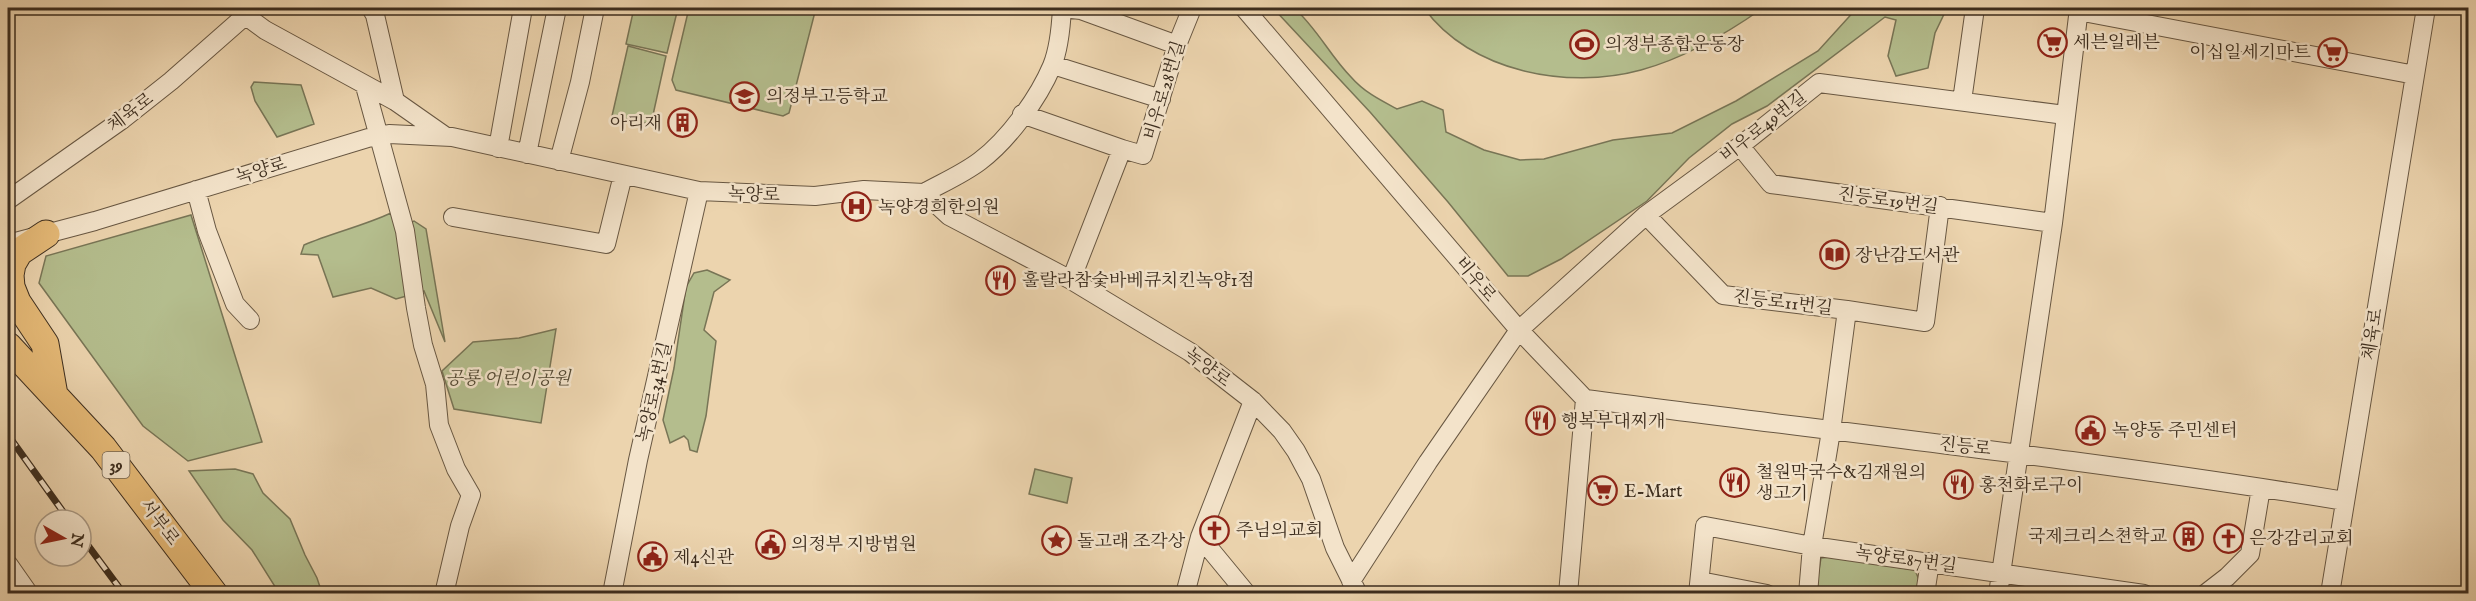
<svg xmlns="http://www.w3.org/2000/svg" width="2476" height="601" font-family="'IM FELL English','Noto Serif KR',serif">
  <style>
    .green { fill: #b4bd8d; stroke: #787556; stroke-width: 1.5 }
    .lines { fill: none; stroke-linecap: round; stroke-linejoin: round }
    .street-casing { stroke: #685742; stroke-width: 20 }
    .primary-casing { stroke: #3c2d1e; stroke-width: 29 }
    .street { stroke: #f3e3ca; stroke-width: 18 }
    .primary { stroke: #e6ba77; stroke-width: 27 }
    .rail-casing { stroke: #3c2d1e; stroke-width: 7 }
    .rail { stroke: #f3e3ca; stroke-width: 4.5; stroke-dasharray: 14; stroke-linecap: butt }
    .labels { text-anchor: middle; stroke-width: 5; stroke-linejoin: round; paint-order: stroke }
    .shield { fill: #f3e3ca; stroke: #736452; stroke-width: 1.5 }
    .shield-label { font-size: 16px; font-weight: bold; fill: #3c2d1e }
    .poi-label { font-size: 18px; fill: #3c2d1e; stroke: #f3e3ca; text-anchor: start }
    .street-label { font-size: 18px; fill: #3c2d1e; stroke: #f3e3ca }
    .park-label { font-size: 18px; font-style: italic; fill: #544a34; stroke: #f3e3ca }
  </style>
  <rect width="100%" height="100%" fill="#ecd4ae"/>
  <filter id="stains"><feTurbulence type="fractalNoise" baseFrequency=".00333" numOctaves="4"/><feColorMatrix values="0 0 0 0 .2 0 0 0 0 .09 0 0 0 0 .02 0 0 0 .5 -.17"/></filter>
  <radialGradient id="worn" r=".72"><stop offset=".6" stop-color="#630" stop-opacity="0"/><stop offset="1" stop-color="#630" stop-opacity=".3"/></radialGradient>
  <path class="green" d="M634,8H678L667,53L626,44Z
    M689,8H816L789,113L783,116L676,90L672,80Z
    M1273,8H1294C1317,28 1330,56 1351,77C1364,92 1380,100 1397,109L1422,101L1443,110L1446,132L1484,150L1520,160L1544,159L1613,140L1672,133L1736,101L1818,51L1857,8H1947L1935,33L1928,68L1896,76L1888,56L1896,20L1885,17L1767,106L1732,124L1689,158L1647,201L1561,259L1528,276H1508L1448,202L1370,112Z
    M1424,8H1763C1726,34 1685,58 1641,70C1568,90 1470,72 1424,8Z
    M628,46L666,56L651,124L612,116Z
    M254,82L301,85L314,124L277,137L255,101L251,87Z
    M391,213L397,228L414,221L426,229L445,342L424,291L396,299L371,288L333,297L318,255L301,254L304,245C332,233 363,226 391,213Z
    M191,215L262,442L188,461L143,426L39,283L46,256Z
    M707,270L730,280L714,292L704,330L716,341L706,416L697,452L690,450L688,440L684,436L670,443L663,420L674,368L686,287L694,273Z
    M556,329L541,423L454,409L442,371L473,342L519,338Z
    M235,469L253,474L263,493L290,519L305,555L317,578L322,593H279L252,550L223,520L189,471Z
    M1035,469L1072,478L1067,503L1029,494Z
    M1830,557L1915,570L1919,580L1916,593L1815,594L1821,558Z"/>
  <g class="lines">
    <defs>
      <path id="street" d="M371,8L375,15L395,101
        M1062,8L1081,10L1177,45
        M1244,8L1519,330L1585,399L1568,594
        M2078,11L2415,75
        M246,16L265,30L395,101L445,136
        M1053,65L1161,99
        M365,86L405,231L416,308L423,345L435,384L439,425L456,469L471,495L460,526L444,594
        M1962,101L1975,8
        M1022,114L1122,149
        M1740,146L1771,184L2053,223
        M498,148L523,8
        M527,154L557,8
        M559,161L580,82L595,8
        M196,190L207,231L235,304L250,320
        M924,193C942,183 963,174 980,161C1008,140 1038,99 1052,66C1059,49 1061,27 1062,8
        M8,200L123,119L171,81L254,8
        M1646,215L1723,295L1847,310L1925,322L1940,206
        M453,217L606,244L623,175
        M8,244L95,221L368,138L389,134L452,137L699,191L815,196L864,190L924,193L949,216L1071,280L1190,352L1253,401L1282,431L1296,451L1311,479L1335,548L1358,594
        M1071,280L1122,149L1143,155L1177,45L1192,8
        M1585,399C1838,432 2092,460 2345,501
        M1200,537L1247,594
        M8,564L29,594
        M1351,581L1428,462L1519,330L1646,215L1740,146L1819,83L2065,115
        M1700,581L1767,594
        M612,594L638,460L699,191
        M1185,594L1200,537L1253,401
        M1698,594L1705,526L1812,546L2144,594
        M1808,594L1812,546L1831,431L1847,310
        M1925,594L1930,562
        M1998,594L2053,223L2079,8
        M2205,594L2227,577L2250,554L2261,488
        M2330,594L2426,8"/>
      <path id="primary" d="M46,234L19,252L12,264L10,275L11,287L17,302L45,344L54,395
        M8,346L103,448L214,594"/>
    </defs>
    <use href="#street" class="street-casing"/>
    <use href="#primary" class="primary-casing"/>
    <use href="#street" class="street"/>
    <use href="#primary" class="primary"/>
    <defs>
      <path id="rail" d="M8,435L69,520
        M81,536L124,594"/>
    </defs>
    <use href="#rail" class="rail-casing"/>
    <use href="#rail" class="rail"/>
  </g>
  <defs>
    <symbol id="supermarket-ring" viewBox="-11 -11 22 22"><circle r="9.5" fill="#f3e3ca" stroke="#8f2418" stroke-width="1.5"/><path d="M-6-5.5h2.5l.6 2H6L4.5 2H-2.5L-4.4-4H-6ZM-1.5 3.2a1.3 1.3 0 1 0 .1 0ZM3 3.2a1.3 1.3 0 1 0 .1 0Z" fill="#8f2418"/></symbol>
    <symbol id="stadium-ring" viewBox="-11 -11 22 22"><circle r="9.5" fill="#f3e3ca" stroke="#8f2418" stroke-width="1.5"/><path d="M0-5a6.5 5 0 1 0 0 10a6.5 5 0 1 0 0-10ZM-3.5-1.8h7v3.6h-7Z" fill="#8f2418"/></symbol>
    <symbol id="school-ring" viewBox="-11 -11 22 22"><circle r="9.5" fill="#f3e3ca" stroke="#8f2418" stroke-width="1.5"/><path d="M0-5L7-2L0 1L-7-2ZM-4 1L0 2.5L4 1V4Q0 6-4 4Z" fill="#8f2418"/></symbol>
    <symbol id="building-ring" viewBox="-11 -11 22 22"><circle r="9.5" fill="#f3e3ca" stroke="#8f2418" stroke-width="1.5"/><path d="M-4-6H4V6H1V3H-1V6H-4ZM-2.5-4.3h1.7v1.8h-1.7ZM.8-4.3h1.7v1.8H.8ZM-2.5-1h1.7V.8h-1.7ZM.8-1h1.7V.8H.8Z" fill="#8f2418"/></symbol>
    <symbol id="hospital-ring" viewBox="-11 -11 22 22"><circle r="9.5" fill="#f3e3ca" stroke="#8f2418" stroke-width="1.5"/><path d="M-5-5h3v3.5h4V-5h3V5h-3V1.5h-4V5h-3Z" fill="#8f2418"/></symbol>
    <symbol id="library-ring" viewBox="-11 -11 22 22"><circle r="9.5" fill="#f3e3ca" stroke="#8f2418" stroke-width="1.5"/><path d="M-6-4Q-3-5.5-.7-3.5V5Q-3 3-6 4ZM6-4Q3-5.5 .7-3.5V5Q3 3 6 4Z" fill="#8f2418"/></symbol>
    <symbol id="restaurant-ring" viewBox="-11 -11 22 22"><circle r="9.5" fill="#f3e3ca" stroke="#8f2418" stroke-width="1.5"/><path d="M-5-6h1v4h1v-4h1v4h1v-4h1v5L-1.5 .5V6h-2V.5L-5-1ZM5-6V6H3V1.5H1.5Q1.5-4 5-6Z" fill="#8f2418"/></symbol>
    <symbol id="civic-ring" viewBox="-11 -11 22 22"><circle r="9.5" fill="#f3e3ca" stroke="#8f2418" stroke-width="1.5"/><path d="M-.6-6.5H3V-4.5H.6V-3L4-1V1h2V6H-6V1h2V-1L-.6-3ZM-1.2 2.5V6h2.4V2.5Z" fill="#8f2418"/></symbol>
    <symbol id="church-ring" viewBox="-11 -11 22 22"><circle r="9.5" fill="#f3e3ca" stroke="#8f2418" stroke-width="1.5"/><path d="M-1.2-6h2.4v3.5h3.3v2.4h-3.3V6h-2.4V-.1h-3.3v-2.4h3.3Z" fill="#8f2418"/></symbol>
    <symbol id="sight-ring" viewBox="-11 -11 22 22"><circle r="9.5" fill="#f3e3ca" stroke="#8f2418" stroke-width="1.5"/><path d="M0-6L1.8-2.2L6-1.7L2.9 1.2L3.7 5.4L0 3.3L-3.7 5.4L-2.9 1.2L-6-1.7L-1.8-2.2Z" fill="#8f2418"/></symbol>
  </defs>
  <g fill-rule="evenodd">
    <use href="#supermarket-ring" x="2036" y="26" width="33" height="33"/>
    <use href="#stadium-ring" x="1568" y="28" width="33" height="33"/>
    <use href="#supermarket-ring" x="2316" y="36" width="33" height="33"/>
    <use href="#school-ring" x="728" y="80" width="33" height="33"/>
    <use href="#building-ring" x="666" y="106" width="33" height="33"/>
    <use href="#hospital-ring" x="840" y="190" width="33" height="33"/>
    <use href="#library-ring" x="1818" y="238" width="33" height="33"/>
    <use href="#restaurant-ring" x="984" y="264" width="33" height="33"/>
    <use href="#restaurant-ring" x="1524" y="404" width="33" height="33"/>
    <use href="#civic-ring" x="2074" y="414" width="33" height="33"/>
    <use href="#restaurant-ring" x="1718" y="466" width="33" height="33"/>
    <use href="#restaurant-ring" x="1942" y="468" width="33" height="33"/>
    <use href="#supermarket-ring" x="1586" y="474" width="33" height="33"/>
    <use href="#church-ring" x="1198" y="514" width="33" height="33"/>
    <use href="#building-ring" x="2172" y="520" width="33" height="33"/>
    <use href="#church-ring" x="2212" y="522" width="33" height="33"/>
    <use href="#sight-ring" x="1040" y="524" width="33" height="33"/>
    <use href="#civic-ring" x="754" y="528" width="33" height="33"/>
    <use href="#civic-ring" x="636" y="540" width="33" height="33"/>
  </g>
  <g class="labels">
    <rect class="shield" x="102.5" y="452" width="27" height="26" rx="4.5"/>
    <g class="shield-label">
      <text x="116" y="471">39</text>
    </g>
    <g class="poi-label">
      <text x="2073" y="48">세븐일레븐</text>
      <text x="1605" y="50">의정부종합운동장</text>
      <text x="2311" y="58" text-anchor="end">이십일세기마트</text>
      <text x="766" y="102">의정부고등학교</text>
      <text x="662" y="129" text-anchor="end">아리재</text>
      <text x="878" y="213">녹양경희한의원</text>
      <text x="1855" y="261">장난감도서관</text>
      <text x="1022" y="286">훌랄라참숯바베큐치킨녹양1점</text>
      <text x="1561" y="427">행복부대찌개</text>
      <text x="2112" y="436">녹양동 주민센터</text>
      <text x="1756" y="478">철원막국수&amp;김재원의<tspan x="1756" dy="21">생고기</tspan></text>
      <text x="1979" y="491">홍천화로구이</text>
      <text x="1624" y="497">E-Mart</text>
      <text x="1236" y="536">주님의교회</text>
      <text x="2167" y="542" text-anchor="end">국제크리스쳔학교</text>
      <text x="2249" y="544">은강감리교회</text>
      <text x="1077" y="547">돌고래 조각상</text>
      <text x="791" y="550">의정부 지방법원</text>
      <text x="673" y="563">제4신관</text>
    </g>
    <g class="street-label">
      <text transform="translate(1164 90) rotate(-73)" y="6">비우로28번길</text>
      <text transform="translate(130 112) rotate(-37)" y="6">체육로</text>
      <text transform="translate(1763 126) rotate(-38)" y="6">비우로49번길</text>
      <text transform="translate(261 170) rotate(-17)" y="6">녹양로</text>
      <text transform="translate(754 194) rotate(2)" y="6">녹양로</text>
      <text transform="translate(1888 200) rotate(8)" y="6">진등로19번길</text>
      <text transform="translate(1476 279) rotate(50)" y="6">비우로</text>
      <text transform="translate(1783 302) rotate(7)" y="6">진등로11번길</text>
      <text transform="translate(2372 334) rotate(-81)" y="6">체육로</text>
      <text transform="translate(1208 367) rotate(37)" y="6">녹양로</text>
      <text transform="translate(654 392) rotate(-77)" y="6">녹양로34번길</text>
      <text transform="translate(1965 446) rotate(6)" y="6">진등로</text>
      <text transform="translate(160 522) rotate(53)" y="6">서부로</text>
      <text transform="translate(1906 559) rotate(8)" y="6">녹양로87번길</text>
    </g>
    <g class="park-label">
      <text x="508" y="384">공룡 어린이공원</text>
    </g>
  </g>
  <rect width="2476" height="601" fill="none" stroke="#ecd4ae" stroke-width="30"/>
  <rect x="9" y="9" width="2458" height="583" fill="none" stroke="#3c2d1e" stroke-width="3"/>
  <rect x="15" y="15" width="2446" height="571" fill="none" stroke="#3c2d1e" stroke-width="1.5"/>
  <g transform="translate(63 538) rotate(99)"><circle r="28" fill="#f3e3ca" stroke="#aa9a85" stroke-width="1.5"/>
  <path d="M0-4.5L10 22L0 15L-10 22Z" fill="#8f2418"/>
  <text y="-9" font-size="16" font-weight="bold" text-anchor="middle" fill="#3c2d1e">N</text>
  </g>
  <rect width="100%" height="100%" filter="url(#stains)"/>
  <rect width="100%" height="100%" fill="url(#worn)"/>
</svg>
